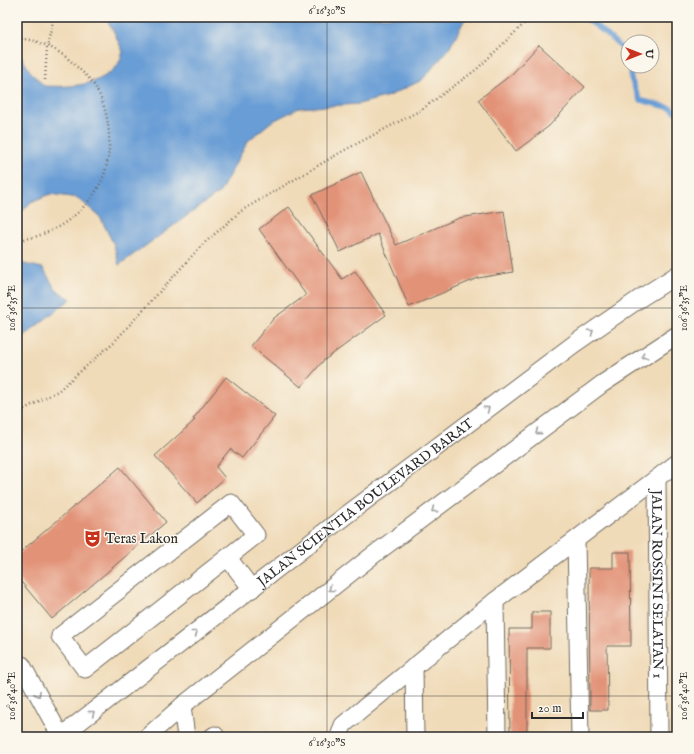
<svg xmlns="http://www.w3.org/2000/svg" width="694" height="754" font-family="'IM FELL English',serif">
  <style>
    .water { fill: #699dd5; stroke: #4a6480 }
    .lines { fill: none; stroke-linecap: round; stroke-linejoin: round }
    .stream { stroke: #699dd5; stroke-width: 5 }
    .building { fill: #e29277 }
    .minor-casing { stroke: #70695d; stroke-width: 19 }
    .path { stroke: #70695d; stroke-width: 2.5; stroke-dasharray: 1 3; stroke-linecap: butt }
    .minor { stroke: #fff; stroke-width: 17 }
    .path-bridge { stroke: #70695d; stroke-width: 2.5; stroke-dasharray: 1 3; stroke-linecap: butt }
    .oneway { stroke: #a0a0a0 }
    .ticks { fill: none; stroke: #2b2b2b; stroke-width: 1; stroke-opacity: 0.45 }
    .labels { text-anchor: middle; stroke-width: 3; stroke-linejoin: round; paint-order: stroke }
    .street-label { font-size: 14px; fill: #2b2b2b; stroke: #fbf7ec }
    .poi-label { font-size: 14px; fill: #2b2b2b; stroke: #fbf7ec; text-anchor: start }
    .neatline { fill: none; stroke: #2b2b2b; stroke-width: 1.5 }
    .ticks-label { font-size: 10px; text-anchor: middle; fill: #2b2b2b }
  </style>
  <rect width="100%" height="100%" fill="#fbf7ec"/>
  <filter id="ink" filterUnits="userSpaceOnUse"><feTurbulence type="fractalNoise" baseFrequency=".025" numOctaves="2"/><feDisplacementMap in="SourceGraphic" scale="8" xChannelSelector="R" yChannelSelector="G"/><feConvolveMatrix kernelMatrix="1 2 1 2 8 2 1 2 1" color-interpolation-filters="sRGB"/></filter>
  <filter id="wash" filterUnits="userSpaceOnUse"><feTurbulence type="fractalNoise" baseFrequency=".012" numOctaves="4" result="noise"/><feDisplacementMap in="SourceGraphic" scale="16" xChannelSelector="R" yChannelSelector="G"/><feGaussianBlur stdDeviation="0.9" result="paint"/><feColorMatrix in="noise" values="0 0 0 0 0 0 0 0 0 0 0 0 0 0 0 0 0 1.4 0 .05"/><feComposite in="paint" operator="in"/></filter>
  <g filter="url(#wash)">
    <rect width="100%" height="100%" fill="#f0dbb9"/>
    <path class="water" d="M107,17H466L449,49L422,80L389,96L359,104L299,108L271,122L248,141L220,192L119,265L114,245L100,217L78,198L50,194L31,202L17,217V50L30,71L44,86C69,87 96,87 115,68C119,65 121,57 123,52L113,30L106,19Z
      M17,257L24,264L43,268L56,290L71,299L17,341Z"/>
    <g class="lines">
      <path class="stream" d="M584,17L604,32L628,54
        M631,66V79L640,100L671,108L677,113"/>
    </g>
    <g id="blocks">
      <path class="building" d="M539,45L585,87L549,126L516,151L478,100L512,74Z
        M361,172L396,245L459,218L504,211L513,272L478,278L409,307L378,234L340,252L312,195Z
        M289,207L342,279L355,271L386,315L323,361L301,387L251,346L274,318L306,295L259,229Z
        M226,377L275,416L242,458L230,449L216,467L225,478L197,503L155,456L195,420L193,419Z
        M120,467L166,522L52,619L17,577V555Z
        M613,552H630L631,646H607L608,710H590L589,568H613Z
        M532,612H550V648H527V737H510L509,629H532Z"/>
    </g>
  </g>
  <g filter="url(#ink)">
    <use href="#blocks" fill-opacity="0" stroke="#70695d" stroke-width="1"/>
    <g class="lines">
      <defs>
        <g id="minor">
          <path id="s1" d="M657,479L659,737"/>
          <path d="M231,503L256,535L85,669L60,636Z"/>
          <path d="M576,540L580,737"/>
          <path d="M228,558L252,589"/>
          <path d="M495,601L497,737"/>
          <path d="M414,667L415,737"/>
          <path d="M17,668L22,665L61,737"/>
          <path d="M182,706L186,737"/>
          <path id="s2" d="M60,737L345,516L574,344L642,297L677,275"/>
          <path d="M147,737L182,706L372,556L602,384L677,335"/>
          <path d="M212,737L215,735L216,737"/>
          <path d="M339,737L343,725L495,601L677,463"/>
        </g>
      </defs>
      <use href="#minor" class="minor-casing"/>
      <path class="path" d="M45,80L47,47L54,17
        M17,413L58,391L115,341L201,246L241,211L343,151L421,110L477,69L531,17"/>
      <use href="#minor" class="minor"/>
      <path class="path-bridge" d="M17,38C41,40 62,51 78,68C85,74 92,81 96,88C111,114 114,155 101,182C85,214 52,237 17,240"/>
    </g>
    <defs><path id="oneway-chevron" d="M-2-3.5L2.5 0L-2 3.5" fill="none" stroke-width="1.6" stroke-linecap="round" stroke-linejoin="round"/></defs>
    <g class="oneway">
      <use href="#oneway-chevron" transform="translate(591 332) rotate(-35)"/>
      <use href="#oneway-chevron" transform="translate(644 356) rotate(147)"/>
      <use href="#oneway-chevron" transform="translate(487 409) rotate(-37)"/>
      <use href="#oneway-chevron" transform="translate(538 432) rotate(143)"/>
      <use href="#oneway-chevron" transform="translate(434 510) rotate(143)"/>
      <use href="#oneway-chevron" transform="translate(331 589) rotate(142)"/>
      <use href="#oneway-chevron" transform="translate(195 633) rotate(-38)"/>
      <use href="#oneway-chevron" transform="translate(38 694) rotate(61)"/>
      <use href="#oneway-chevron" transform="translate(92 713) rotate(-38)"/>
    </g>
  </g>
  <path class="ticks" d="M327,17V737M17,308H677M17,696H677"/>
  <defs>
    <symbol id="theatre-bare" viewBox="-9 -9 18 18"><path d="M-5-5.5Q0-4 5-5.5V0Q5 5 0 6Q-5 5-5 0ZM-3.3-2.5H-1v1.5H-3.3ZM1-2.5H3.3v1.5H1ZM-2.8 1Q0 5.5 2.8 1Z" fill="#c8321e" stroke="#fbf7ec" stroke-width="2.5" paint-order="stroke"/></symbol>
  </defs>
  <g fill-rule="evenodd">
    <use href="#theatre-bare" x="80" y="526" width="25" height="25"/>
  </g>
  <g class="labels">
    <g class="street-label">
      <text dy="5" stroke="none"><textPath href="#s2" startOffset="385">JALAN SCIENTIA BOULEVARD BARAT</textPath></text>
      <text dy="5" stroke="none"><textPath href="#s1" startOffset="105">JALAN ROSSINI SELATAN 1</textPath></text>
    </g>
    <g class="poi-label">
      <text x="105" y="543">Teras Lakon</text>
    </g>
  </g>
  <rect width="694" height="754" fill="none" stroke="#fbf7ec" stroke-width="44"/>
  <g transform="translate(640 54) rotate(90)"><circle r="19" fill="#fbf7ec" stroke="#a8a59f"/>
  <path d="M0-3L7 15L0 10L-7 15Z" fill="#c8321e"/>
  <text y="-6" font-size="11" font-weight="bold" text-anchor="middle" fill="#2b2b2b">U</text>
  </g>
  <path d="M532 712v6h51v-6" fill="none" stroke="#2b2b2b" stroke-width="2"/>
  <text x="538" y="712" font-size="12" fill="#2b2b2b" stroke="#fbf7ec" stroke-width="3" paint-order="stroke">20 m</text>
  <rect x="22" y="22" width="650" height="710" class="neatline"/>
  <g class="ticks-label">
    <text x="327" y="14">6°16'30"S</text>
    <text transform="translate(683 308) rotate(-90)" y="4">106°36'35"E</text>
    <text transform="translate(11 308) rotate(-90)" y="4">106°36'35"E</text>
    <text transform="translate(11 696) rotate(-90)" y="4">106°36'40"E</text>
    <text transform="translate(683 696) rotate(-90)" y="4">106°36'40"E</text>
    <text x="327" y="746">6°16'30"S</text>
  </g>
</svg>
